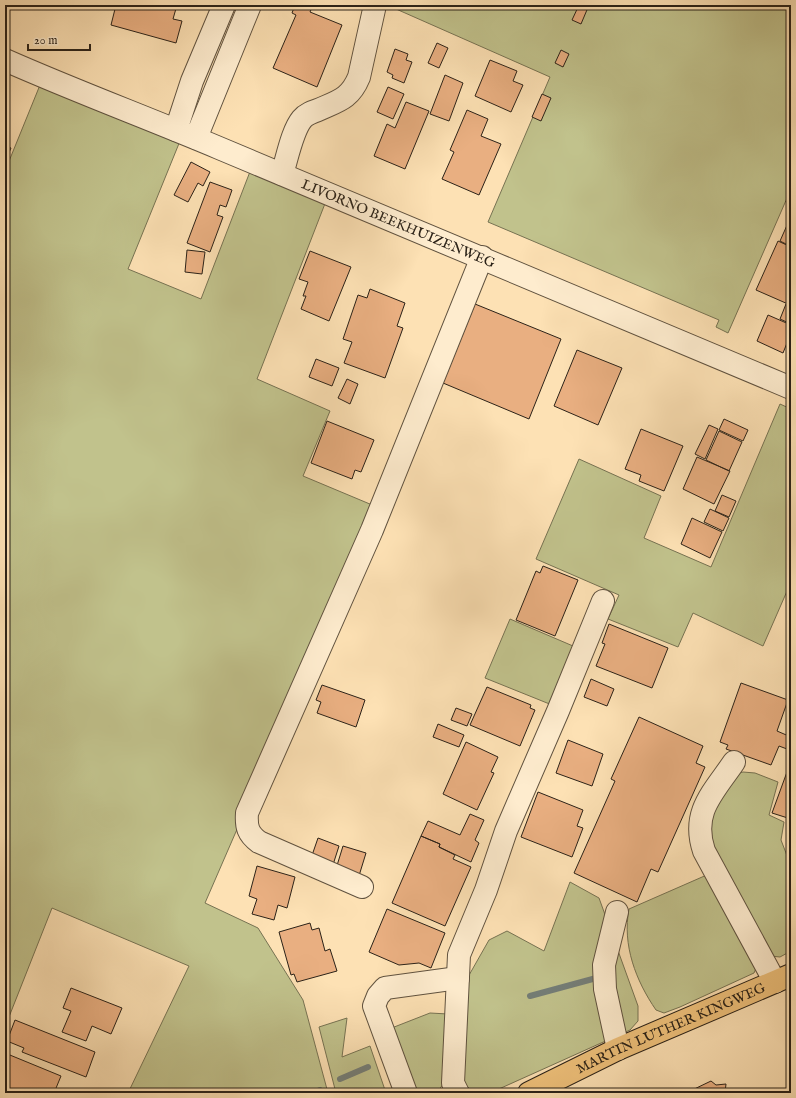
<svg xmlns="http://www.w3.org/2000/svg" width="796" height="1098" font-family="'IM FELL English',serif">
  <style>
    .green { fill: #c1c28c; stroke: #767252 }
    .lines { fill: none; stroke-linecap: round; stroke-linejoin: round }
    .stream { stroke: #747e78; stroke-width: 6 }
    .building { fill: #e9af81; stroke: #2b2218 }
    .minor-casing { stroke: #60523f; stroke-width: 24 }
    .major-casing { stroke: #2b2218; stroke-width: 24 }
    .minor { stroke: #feecce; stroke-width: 22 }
    .major { stroke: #eec07a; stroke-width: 22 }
    .labels { text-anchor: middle; stroke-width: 4; stroke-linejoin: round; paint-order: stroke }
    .street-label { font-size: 14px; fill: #2b2218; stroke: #feecce }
  </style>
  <rect width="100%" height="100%" fill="#fde1b4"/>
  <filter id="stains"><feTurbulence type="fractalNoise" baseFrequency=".005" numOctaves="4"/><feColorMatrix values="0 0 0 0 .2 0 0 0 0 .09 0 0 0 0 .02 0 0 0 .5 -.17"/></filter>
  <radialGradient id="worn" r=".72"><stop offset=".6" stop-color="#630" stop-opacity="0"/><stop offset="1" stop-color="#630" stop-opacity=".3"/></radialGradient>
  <path class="green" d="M387,5H791V189L728,333L716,327L719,320L488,222L550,77Z
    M40,85L180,141L128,269L201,299L251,169L326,201L257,379L330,411L303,476L377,507L205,903L258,928L303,1000L328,1093H128L189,966L52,908L5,1027V171Z
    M780,404L791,409V582L763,646L693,613L678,647L608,619L619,595L536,559L579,459L661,496L644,538L711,567Z
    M510,619L573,646L557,707L485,678Z
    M743,772L755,773L778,782L769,815L784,822L781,840L791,866V951L780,957L770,956L709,851L706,810L733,775Z
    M709,874L757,966L754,973L680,1007L664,1013L656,1010C636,981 622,945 629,909Z
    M570,882L599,898L638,1006V1021L630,1030L490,1093C476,1093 470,1092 462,1080L464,984L489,940L507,931L544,951Z
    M430,1013L448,1014L447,1079L438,1091L408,1090L384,1031Z
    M347,1018L342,1057L370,1046L386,1093H336L319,1027Z"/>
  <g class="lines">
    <path class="stream" d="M530,996L600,977
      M340,1079L368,1067
      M313,1093L320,1090"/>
  </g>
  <path class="building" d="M116,5H177L173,19L182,21L176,43L111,25Z
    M295,5H313L310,12L342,25L317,87L273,68L296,15L292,13Z
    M579,5H589L581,24L572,20Z
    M437,43L448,48L439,68L428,63Z
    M395,49L408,54L406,60L412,62L404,83L392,78L393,75L387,72Z
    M561,50L569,54L563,67L555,63Z
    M490,60L517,71L513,81L523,85L511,112L475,96Z
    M445,75L463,83L449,121L430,114Z
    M388,87L404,94L393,119L377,112Z
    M542,94L551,98L541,121L532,117Z
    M406,102L429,111L405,169L374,156L387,124L395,128Z
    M467,110L488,119L481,136L501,144L479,195L442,179L454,152L450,150Z
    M5,146L11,148L5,162Z
    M191,162L210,172L203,186L198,183L188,202L174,195Z
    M210,182L232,190L226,207L220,205L217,215L223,217L210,252L187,243Z
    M791,191V204L786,202Z
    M788,223L791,225L790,246L780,241Z
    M778,241L791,247V297L788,304L756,290Z
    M187,250L205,252L202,274L185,272Z
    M310,251L351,267L329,321L301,309L306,296H303L308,282L299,279Z
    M370,289L405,303L397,326L403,328L385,378L344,363L352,342L343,339L358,295L367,298Z
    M475,304L561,339L529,419L443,383Z
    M786,304L791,306V324L780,319Z
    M768,315L791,325V333L783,353L757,341Z
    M577,350L622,368L598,425L554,406Z
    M316,359L339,368L332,386L309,377Z
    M347,379L358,384L350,404L338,398Z
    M724,419L748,430L743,441L719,430Z
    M327,421L374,440L361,472L355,470L352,479L311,463Z
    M709,425L718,429L705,459L695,454Z
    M641,429L683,446L664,491L639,481L641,475L625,469Z
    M719,431L742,442L729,471L706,460Z
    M697,457L730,471L714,504L683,489Z
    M722,495L736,501L729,517L715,511Z
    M710,509L729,518L723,531L704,522Z
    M692,518L722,532L710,558L681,544Z
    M543,566L578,580L555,636L516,620L536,571L540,573Z
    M609,624L668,648L652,688L596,666L605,644L602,643Z
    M591,679L614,689L607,706L584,697Z
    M741,683L788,700L777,731L791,737L787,749L779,746L771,765L726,749L728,745L720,742Z
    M322,685L365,700L356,727L317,713L321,702L316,700Z
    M487,687L531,705L530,708L535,710L520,746L470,725Z
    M456,708L472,714L467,726L451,720Z
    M639,717L703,746L696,763L705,767L658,872L651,869L637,902L574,873L615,781L611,779Z
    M438,724L464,735L459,747L433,737Z
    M568,740L603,754L592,786L556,773Z
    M466,742L498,757L491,772L494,773L477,810L443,794Z
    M791,761V819L772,813Z
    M538,792L583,810L577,826L583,828L572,857L521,837Z
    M470,814L484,820L475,840L479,843L471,862L439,847L440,844L421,836L428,821L460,835Z
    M421,836L440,844L439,847L455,855L453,859L471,867L445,926L392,903Z
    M318,838L339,846L331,871L309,864Z
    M343,846L366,853L358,879L335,872Z
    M257,866L295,877L287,908L278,905L274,920L252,914L257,899L249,896Z
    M387,909L445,933L431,968L419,963L399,965L369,952Z
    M310,923L312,930L319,928L325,951L330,949L337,971L297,982L294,974L291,975L279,932Z
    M71,988L122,1008L111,1034L92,1026L86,1041L62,1032L71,1011L63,1008Z
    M15,1020L95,1052L86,1077L22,1052L24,1048L7,1041Z
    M5,1053L61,1076L54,1093H5Z
    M711,1081L716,1085L726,1084L725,1093H686Z"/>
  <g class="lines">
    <defs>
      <g id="minor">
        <path id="s1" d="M5,60C75,91 148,118 219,148C410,228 601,307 791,388"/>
        <path d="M176,130L192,81L224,5"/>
        <path d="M196,138L250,5"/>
        <path d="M282,174C287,159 292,131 302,119C306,114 312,112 318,110C338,101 350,99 359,77L375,5"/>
        <path d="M734,762C713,793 691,812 704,851L775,982"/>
        <path d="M362,887L259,842C248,834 246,827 247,813L372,530L482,257"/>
        <path d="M617,912L604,965L605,989L618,1049"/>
        <path d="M406,1093L374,1006L378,996L385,988L458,978"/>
        <path d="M458,1093L453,1083L459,955L486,890L506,831L558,711L603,601"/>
      </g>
      <g id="major">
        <path id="s2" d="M529,1093L618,1049L791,975"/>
      </g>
    </defs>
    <use href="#minor" class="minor-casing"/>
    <use href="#major" class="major-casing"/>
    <use href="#minor" class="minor"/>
    <use href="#major" class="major"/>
  </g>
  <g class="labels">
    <g class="street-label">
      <text dy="5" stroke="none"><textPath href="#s1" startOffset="426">LIVORNO BEEKHUIZENWEG</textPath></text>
      <text dy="5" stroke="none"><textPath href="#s2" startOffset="156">MARTIN LUTHER KINGWEG</textPath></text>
    </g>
  </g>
  <rect width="796" height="1098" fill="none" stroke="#fde1b4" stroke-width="20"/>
  <rect x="6" y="6" width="784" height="1086" fill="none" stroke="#2b2218" stroke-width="2"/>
  <rect x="10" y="10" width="776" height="1078" fill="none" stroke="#2b2218"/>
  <path d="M28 44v6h62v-6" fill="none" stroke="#2b2218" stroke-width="2"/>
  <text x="34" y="44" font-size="12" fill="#2b2218" stroke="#feecce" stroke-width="3" paint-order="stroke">20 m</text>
  <rect width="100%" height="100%" filter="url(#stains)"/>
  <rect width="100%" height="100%" fill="url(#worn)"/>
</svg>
